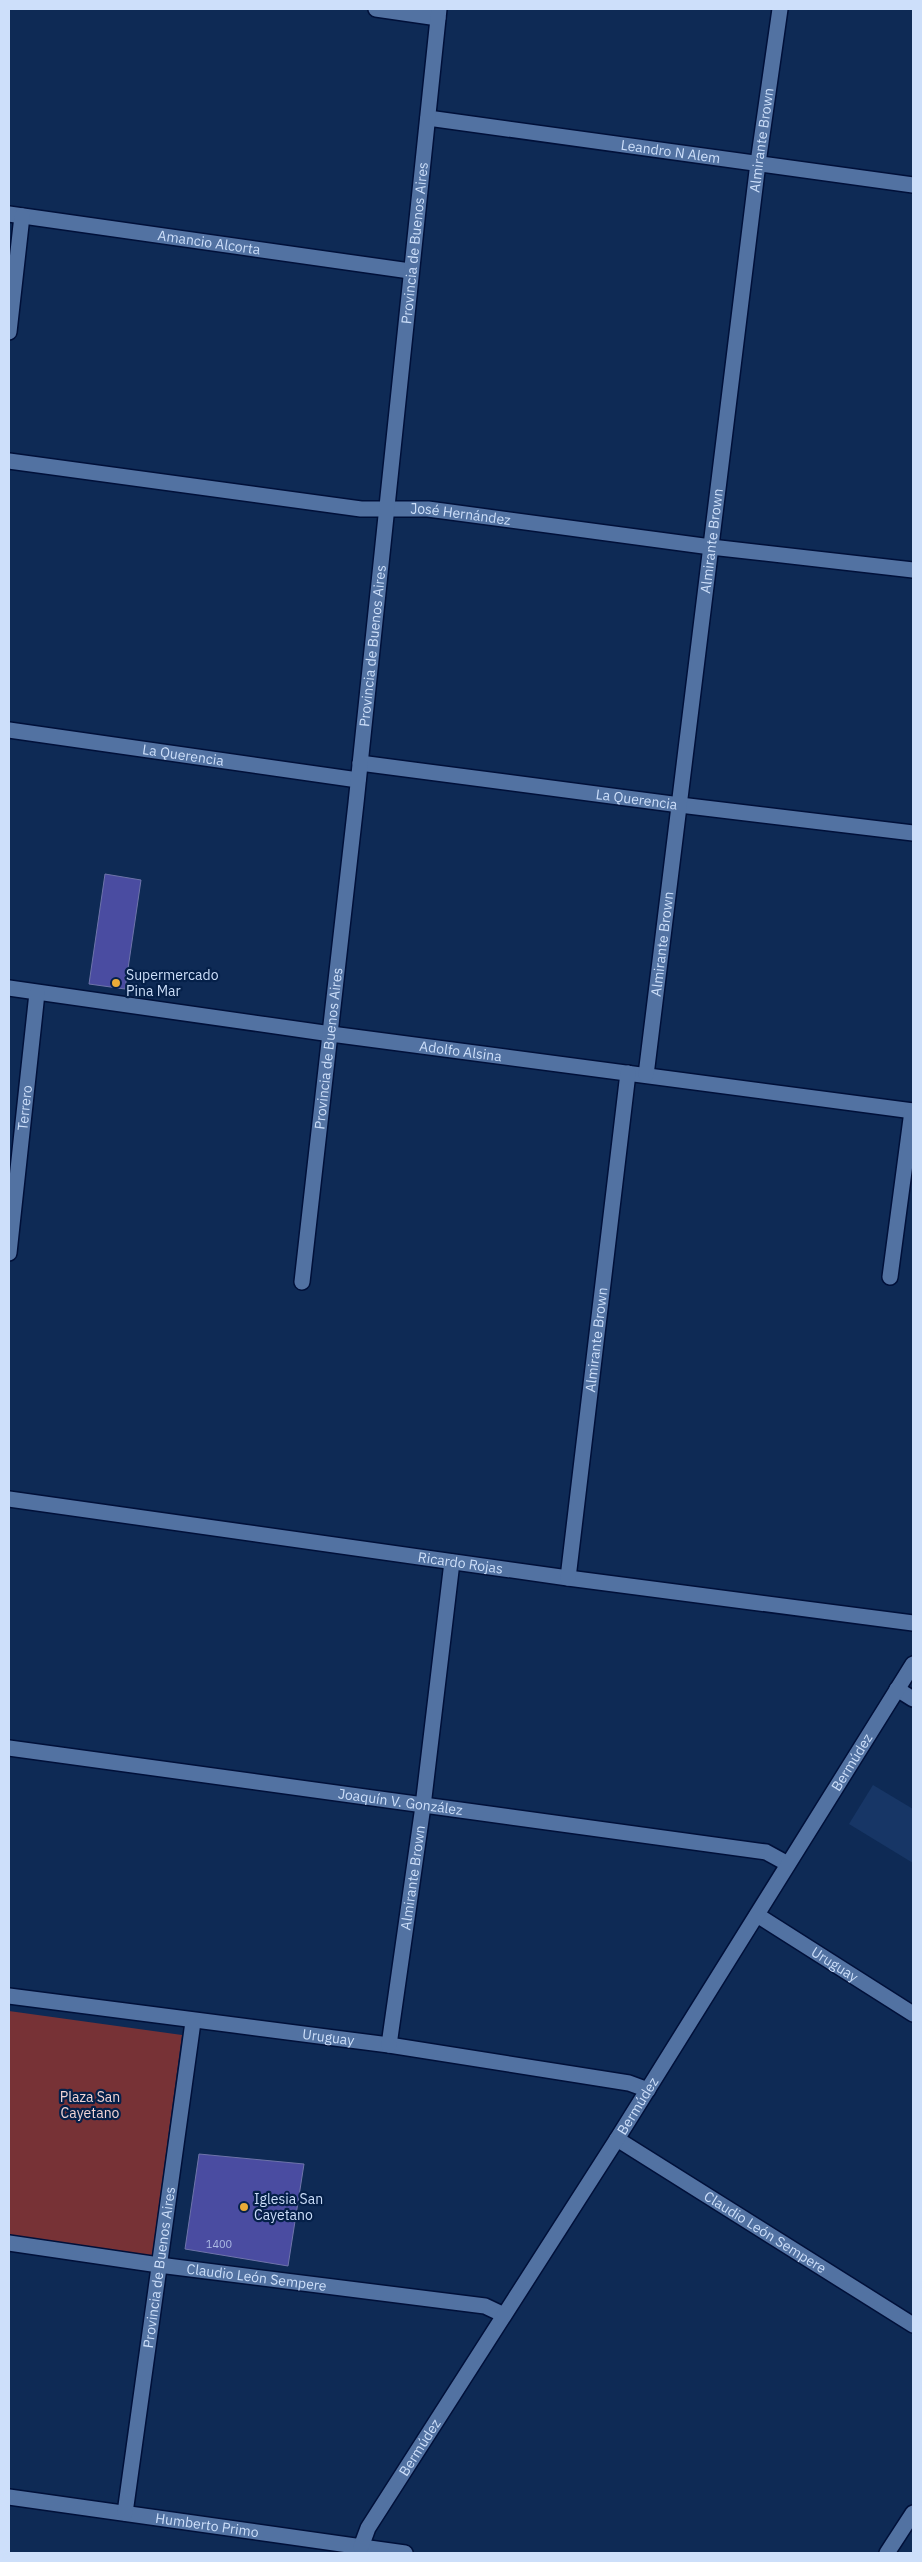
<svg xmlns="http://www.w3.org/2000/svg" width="922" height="2562" font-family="'IBM Plex Sans',sans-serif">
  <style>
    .built { fill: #173666 }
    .green { fill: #773236 }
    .building { fill: #4a4ca1; stroke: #6e74aa }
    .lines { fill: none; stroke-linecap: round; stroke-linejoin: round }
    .minor-casing { stroke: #001039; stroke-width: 18 }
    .minor { stroke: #5272a2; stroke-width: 15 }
    .poi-dot { fill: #e9ab38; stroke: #052049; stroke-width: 2 }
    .labels { text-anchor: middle; stroke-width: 4.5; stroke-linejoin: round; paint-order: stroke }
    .number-label { font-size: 11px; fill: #acbae4 }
    .street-label { font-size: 14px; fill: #cddffa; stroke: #052049 }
    .poi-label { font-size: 14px; fill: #cddffa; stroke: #052049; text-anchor: start }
    .park-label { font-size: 14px; fill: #f3d5d5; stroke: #052049 }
  </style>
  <rect width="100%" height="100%" fill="#0e2a55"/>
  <path class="built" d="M873,1785L913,1809V1863L849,1824Z"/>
  <path class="green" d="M9,2011L182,2035L152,2256L9,2237Z"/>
  <path class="building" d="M105,874L141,880L125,989L89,984Z
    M199,2154L304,2164L288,2266L185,2249Z"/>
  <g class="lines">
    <defs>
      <g id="minor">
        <path d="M376,9L438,18"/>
        <path id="s1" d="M428,118L913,185"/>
        <path id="s2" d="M9,214L410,271"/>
        <path d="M9,332L22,216"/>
        <path id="s3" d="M9,461L361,509H428L711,547L913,570"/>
        <path id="s4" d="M9,730L358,780"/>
        <path id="s5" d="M360,763L680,805L913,833"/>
        <path id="s6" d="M9,988L331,1034L913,1111"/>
        <path id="s7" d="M646,1075L758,163L780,9"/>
        <path id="s8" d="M9,1253L37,993"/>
        <path d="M890,1277L912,1111"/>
        <path id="s9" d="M302,1282L356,803L439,9"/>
        <path id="s10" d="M9,1499L568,1578L913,1623"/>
        <path id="s11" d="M568,1578L628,1073"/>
        <path d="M897,1689L913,1699"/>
        <path id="s12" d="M9,1748L766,1852L788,1864"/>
        <path id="s13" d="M757,1915L913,2014"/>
        <path id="s14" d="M9,1996L389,2045L629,2083L648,2090"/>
        <path id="s15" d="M389,2045L423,1806L452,1562"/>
        <path id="s16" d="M617,2139L913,2325"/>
        <path id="s17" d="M9,2243L159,2265L485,2306L504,2315"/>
        <path id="s18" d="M9,2497L405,2553"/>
        <path id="s19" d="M125,2513L193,2022"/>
        <path id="s20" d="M361,2547L368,2528L617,2139L913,1664"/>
        <path d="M887,2553L913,2513"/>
      </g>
    </defs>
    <use href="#minor" class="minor-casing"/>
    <use href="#minor" class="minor"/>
  </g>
  <g class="poi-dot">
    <circle cx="116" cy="983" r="5"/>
    <circle cx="244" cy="2207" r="5"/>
  </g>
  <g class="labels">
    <g class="number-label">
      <text x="219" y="2248">1400</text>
    </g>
    <g class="street-label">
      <text dy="5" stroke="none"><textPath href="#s7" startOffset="942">Almirante Brown</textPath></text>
      <text dy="5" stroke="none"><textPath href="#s1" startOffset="245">Leandro N Alem</textPath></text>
      <text dy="5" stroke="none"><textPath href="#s2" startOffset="202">Amancio Alcorta</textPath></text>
      <text dy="5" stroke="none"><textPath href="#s9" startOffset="1045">Provincia de Buenos Aires</textPath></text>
      <text dy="5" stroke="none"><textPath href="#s3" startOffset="455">José Hernández</textPath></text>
      <text dy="5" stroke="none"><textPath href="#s7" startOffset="538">Almirante Brown</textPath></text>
      <text dy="5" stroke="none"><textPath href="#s9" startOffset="640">Provincia de Buenos Aires</textPath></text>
      <text dy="5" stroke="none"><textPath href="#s4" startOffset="176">La Querencia</textPath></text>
      <text dy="5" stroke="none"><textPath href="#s5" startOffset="279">La Querencia</textPath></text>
      <text dy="5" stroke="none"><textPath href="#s7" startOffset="132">Almirante Brown</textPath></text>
      <text dy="5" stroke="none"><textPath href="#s9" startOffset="235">Provincia de Buenos Aires</textPath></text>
      <text dy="5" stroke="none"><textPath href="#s6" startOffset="456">Adolfo Alsina</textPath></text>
      <text dy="5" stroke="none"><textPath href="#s8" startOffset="146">Terrero</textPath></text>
      <text dy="5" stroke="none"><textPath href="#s11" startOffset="240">Almirante Brown</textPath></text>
      <text dy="5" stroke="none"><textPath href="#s10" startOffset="456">Ricardo Rojas</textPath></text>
      <text dy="5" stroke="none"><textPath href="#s20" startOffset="926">Bermúdez</textPath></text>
      <text dy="5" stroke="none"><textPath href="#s12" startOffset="395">Joaquín V. González</textPath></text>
      <text dy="5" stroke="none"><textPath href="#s15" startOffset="169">Almirante Brown</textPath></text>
      <text dy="5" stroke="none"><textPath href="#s13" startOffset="92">Uruguay</textPath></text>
      <text dy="5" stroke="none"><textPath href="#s14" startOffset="322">Uruguay</textPath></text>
      <text dy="5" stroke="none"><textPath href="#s20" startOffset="521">Bermúdez</textPath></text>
      <text dy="5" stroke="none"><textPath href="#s16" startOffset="175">Claudio León Sempere</textPath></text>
      <text dy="5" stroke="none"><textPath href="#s19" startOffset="248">Provincia de Buenos Aires</textPath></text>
      <text dy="5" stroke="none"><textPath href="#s17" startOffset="250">Claudio León Sempere</textPath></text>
      <text dy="5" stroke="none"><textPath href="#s20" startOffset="116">Bermúdez</textPath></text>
      <text dy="5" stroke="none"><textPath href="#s18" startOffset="200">Humberto Primo</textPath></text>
    </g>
    <g class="poi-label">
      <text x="126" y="980">Supermercado<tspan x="126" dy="16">Pina Mar</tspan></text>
      <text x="254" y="2204">Iglesia San<tspan x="254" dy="16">Cayetano</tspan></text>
    </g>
    <g class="park-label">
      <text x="90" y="2102">Plaza San<tspan x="90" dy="16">Cayetano</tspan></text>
    </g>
  </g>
  <rect width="922" height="2562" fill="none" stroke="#cddffa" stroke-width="20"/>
</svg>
